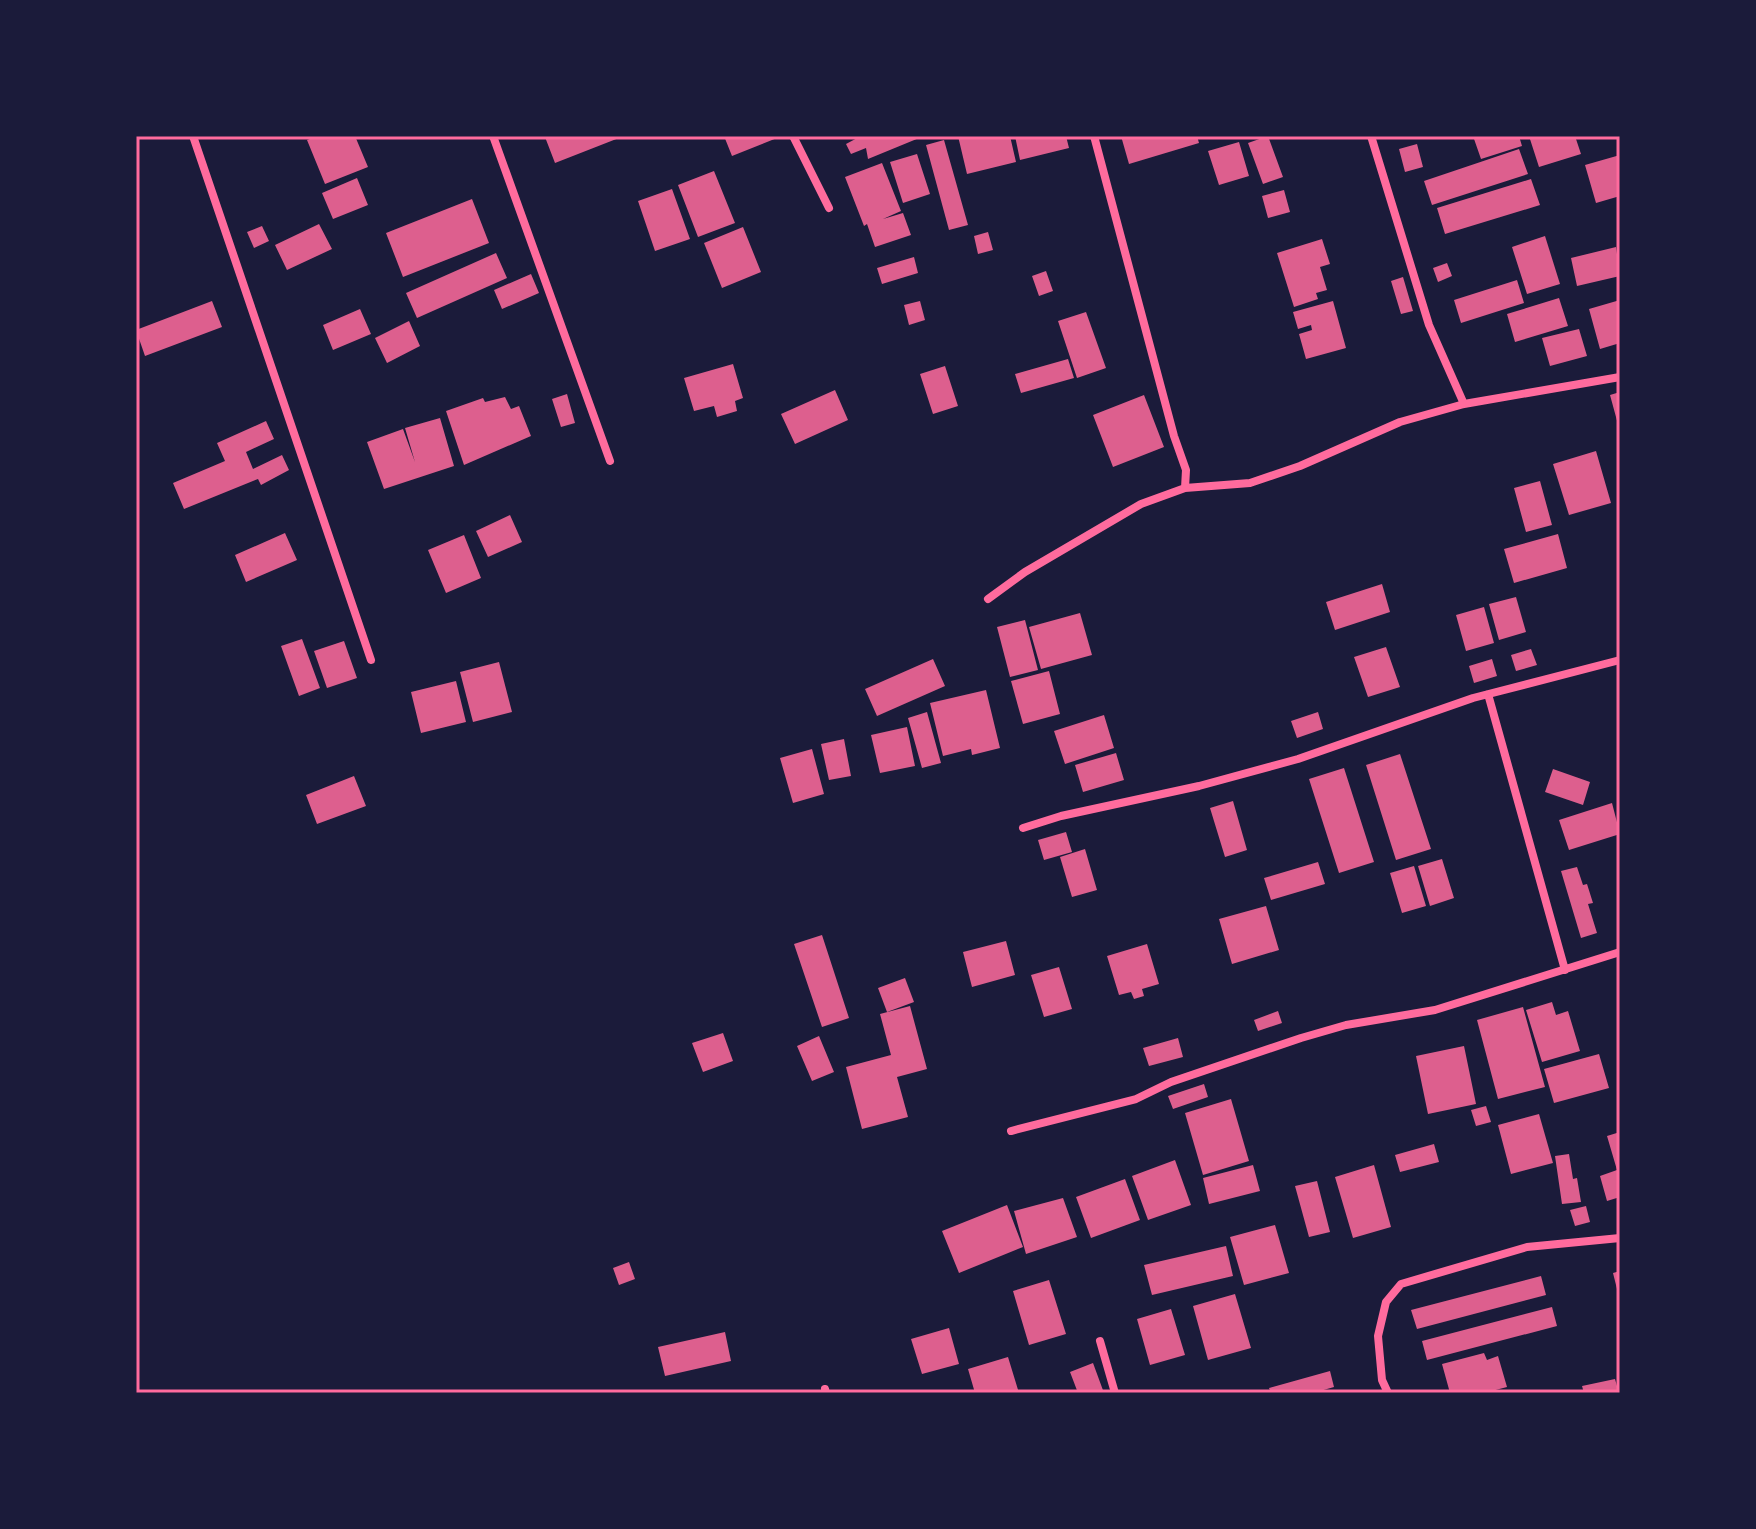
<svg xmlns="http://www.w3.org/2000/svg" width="1756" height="1529" font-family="'Archivo Narrow',sans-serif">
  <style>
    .building { fill: #dd5f8e }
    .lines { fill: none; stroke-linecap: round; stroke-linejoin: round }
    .minor { stroke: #ff6b9d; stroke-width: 8 }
    .neatline { fill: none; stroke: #ff6b9d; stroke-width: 3 }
  </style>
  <rect width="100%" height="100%" fill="#1b1b3a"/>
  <path class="building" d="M318,136H355L368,167L325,184L307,140Z
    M547,136H624L555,163L545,137Z
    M724,136H782L732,156Z
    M861,136H924L868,159L866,148L851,154L846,144Z
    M958,136H1010L1016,162L967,174Z
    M1015,136H1066L1069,148L1020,160Z
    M1121,136H1197L1199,143L1129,164Z
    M1268,136L1283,177L1263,184L1248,143Z
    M1473,136H1519L1522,146L1481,159Z
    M1529,136H1575L1581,154L1539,167Z
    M944,140L968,225L949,230L926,145Z
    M1239,142L1249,176L1219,185L1208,151Z
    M1417,144L1423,167L1405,172L1399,149Z
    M1519,149L1528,174L1432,205L1424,181Z
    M917,154L930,194L903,203L890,162Z
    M1620,155V196L1596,203L1585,165Z
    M882,163L901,211L883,219L903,213L911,235L875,247L867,224L864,226L845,177Z
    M714,171L735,223L698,237L678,185Z
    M357,178L368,205L333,219L322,193Z
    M1531,179L1540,205L1445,234L1437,208Z
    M672,189L690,239L655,251L638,201Z
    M1284,190L1290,212L1268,218L1262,196Z
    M472,199L489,243L403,277L386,233Z
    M319,224L332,249L287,270L275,245Z
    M262,226L269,241L254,248L247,232Z
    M743,227L761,272L722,288L704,243Z
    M988,232L993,250L978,254L974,236Z
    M1545,236L1560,284L1527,294L1512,247Z
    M1322,239L1330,264L1320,267L1327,290L1316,293L1318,299L1294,307L1277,253Z
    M1616,247L1620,276L1577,286L1571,258Z
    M496,253L507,278L417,318L406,293Z
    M914,257L918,273L882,284L877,268Z
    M1447,263L1452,276L1438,282L1433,268Z
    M1046,271L1053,291L1039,296L1032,276Z
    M531,274L539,293L502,309L494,290Z
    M1403,277L1413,311L1401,314L1391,281Z
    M1517,280L1524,303L1461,323L1454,300Z
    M1559,298L1568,326L1515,342L1507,314Z
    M1620,300V343L1600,349L1589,309Z
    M212,301L222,327L145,356L136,330Z
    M920,301L925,320L909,325L904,305Z
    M1333,301L1346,348L1306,359L1299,334L1312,330L1311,325L1298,329L1293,312Z
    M360,309L371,334L333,350L323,325Z
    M1086,312L1106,368L1077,378L1058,321Z
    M409,321L420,346L387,363L375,338Z
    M1579,329L1587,356L1550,366L1542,338Z
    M1068,359L1074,378L1021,393L1015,374Z
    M733,364L743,398L735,401L737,411L717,417L714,406L694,411L684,378Z
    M945,366L958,406L933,414L920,374Z
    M835,390L848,420L795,444L781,414Z
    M1620,392V427L1619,428L1610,395Z
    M567,394L575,423L561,427L552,399Z
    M1144,395L1164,447L1113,467L1093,415Z
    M505,397L511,409L519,406L531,436L464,465L446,411L483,398L485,402Z
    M440,418L454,466L384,489L367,442L403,429L415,462L405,428Z
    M266,421L274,439L246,452L253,469L282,455L289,470L261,485L258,479L184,509L173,483L225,461L217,443Z
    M1596,451L1611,503L1569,515L1553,464Z
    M1540,481L1552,525L1526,532L1514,488Z
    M510,515L522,542L488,557L476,531Z
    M285,533L297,560L246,582L235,555Z
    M1558,534L1567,568L1514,583L1504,549Z
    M464,535L481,578L446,593L428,550Z
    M1382,584L1390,612L1335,630L1326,602Z
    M1516,597L1526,632L1499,640L1489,604Z
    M1484,607L1494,643L1466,651L1456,615Z
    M1080,613L1092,655L1041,669L1029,627Z
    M1025,620L1038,670L1010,677L997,627Z
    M302,639L320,688L299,696L281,646Z
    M344,641L357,678L327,688L314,651Z
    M1386,647L1400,687L1368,697L1354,657Z
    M1531,649L1537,665L1516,671L1511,655Z
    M933,659L945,686L877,716L865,689Z
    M1492,659L1497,676L1474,683L1469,666Z
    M499,662L512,712L473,722L460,672Z
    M1049,671L1060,714L1023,724L1011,681Z
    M456,681L466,722L421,733L411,692Z
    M986,690L1000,748L972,755L971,749L943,756L930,703Z
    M927,712L941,763L922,768L908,718Z
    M1318,712L1323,729L1297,738L1291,721Z
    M1104,715L1114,748L1065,764L1054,731Z
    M907,727L915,766L880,773L871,735Z
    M844,739L851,776L829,780L821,744Z
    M812,749L824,794L793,803L780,758Z
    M1116,753L1124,780L1083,792L1075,765Z
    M1400,754L1431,849L1396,860L1366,765Z
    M1344,768L1374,862L1339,873L1309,779Z
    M1553,769L1590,782L1583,805L1545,792Z
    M354,776L366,806L317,824L306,795Z
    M1233,801L1247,850L1225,857L1210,808Z
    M1612,803L1620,834L1569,850L1559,820Z
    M1066,832L1072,852L1044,860L1038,840Z
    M1085,849L1097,890L1072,897L1060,857Z
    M1442,859L1454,898L1430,906L1418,866Z
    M1318,862L1325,884L1271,900L1264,878Z
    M1414,866L1426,906L1402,913L1390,873Z
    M1577,867L1583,885L1587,884L1593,903L1588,904L1597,933L1581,938L1561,871Z
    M1266,906L1279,950L1232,964L1219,919Z
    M822,935L849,1018L822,1027L794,944Z
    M1006,941L1015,975L972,987L963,952Z
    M1147,944L1159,984L1142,989L1144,996L1134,999L1131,992L1119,995L1107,956Z
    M1059,967L1072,1009L1044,1017L1031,975Z
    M905,978L914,1002L887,1012L878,988Z
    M1552,1002L1556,1015L1568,1011L1580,1051L1542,1062L1526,1010Z
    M910,1006L927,1069L897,1077L908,1117L862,1129L846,1067L891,1055L880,1014Z
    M1523,1007L1545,1087L1498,1099L1477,1020Z
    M1278,1011L1282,1023L1258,1031L1254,1020Z
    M723,1033L733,1061L703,1072L692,1043Z
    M819,1036L834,1072L812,1081L797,1046Z
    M1178,1038L1183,1057L1149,1066L1143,1048Z
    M1464,1046L1476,1104L1428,1114L1416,1056Z
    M1599,1054L1609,1088L1554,1103L1544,1069Z
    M1204,1084L1208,1097L1173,1109L1168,1096Z
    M1231,1099L1249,1161L1203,1175L1185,1113Z
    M1486,1106L1491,1122L1476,1126L1471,1110Z
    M1539,1114L1553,1163L1511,1174L1498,1125Z
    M1620,1132V1197L1607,1201L1600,1176L1617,1170L1607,1136Z
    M1434,1144L1439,1162L1400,1172L1395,1155Z
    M1569,1154L1573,1179L1577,1178L1581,1202L1562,1204L1555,1156Z
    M1175,1160L1191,1205L1148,1220L1132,1176Z
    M1253,1165L1260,1191L1209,1204L1203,1178Z
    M1374,1165L1391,1227L1353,1238L1335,1177Z
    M1125,1179L1140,1220L1091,1238L1076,1197Z
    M1317,1181L1330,1232L1309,1237L1295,1186Z
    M1063,1198L1077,1237L1026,1254L1014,1211Z
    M1007,1205L1023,1247L959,1273L942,1231Z
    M1586,1206L1590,1222L1575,1226L1570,1210Z
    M1275,1225L1289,1273L1244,1285L1230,1237Z
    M1226,1246L1233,1276L1152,1295L1144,1265Z
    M629,1262L635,1279L619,1285L613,1268Z
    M1620,1271V1297H1619L1613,1273Z
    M1541,1276L1546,1295L1417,1329L1411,1310Z
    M1049,1280L1066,1334L1029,1345L1013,1291Z
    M1235,1294L1251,1348L1208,1360L1193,1306Z
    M1552,1307L1557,1326L1427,1360L1422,1341Z
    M1171,1309L1185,1355L1150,1365L1137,1319Z
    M949,1328L959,1364L922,1374L911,1339Z
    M725,1332L731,1361L665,1376L658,1347Z
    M1484,1353L1487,1360L1498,1356L1507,1387L1484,1393H1450L1442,1364Z
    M1008,1357L1019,1393H975L968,1369Z
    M1093,1363L1104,1393H1078L1070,1372Z
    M1330,1371L1334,1387L1313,1393H1271L1269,1388Z
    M1615,1379L1619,1393H1584L1582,1386Z"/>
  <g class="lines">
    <path class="minor" d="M193,136L371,660
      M493,136L610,461
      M793,136L829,208
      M1094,136L1174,436L1186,470L1185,488
      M1371,136L1429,325L1464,404
      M988,599L1025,572L1141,504L1185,488L1250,483L1300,466L1400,422L1464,404L1620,377
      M1488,694L1565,970
      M1023,828L1061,816L1199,786L1298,759L1473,698L1620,660
      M1011,1131L1136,1099L1171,1082L1301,1038L1346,1025L1435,1010L1620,952
      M1100,1341L1115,1393
      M825,1389L826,1393
      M1388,1393L1382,1380L1378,1336L1386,1302L1401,1284L1527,1247L1620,1238"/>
  </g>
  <rect width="1756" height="1529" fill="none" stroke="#1b1b3a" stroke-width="276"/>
  <rect x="138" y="138" width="1480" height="1253" class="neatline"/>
</svg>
